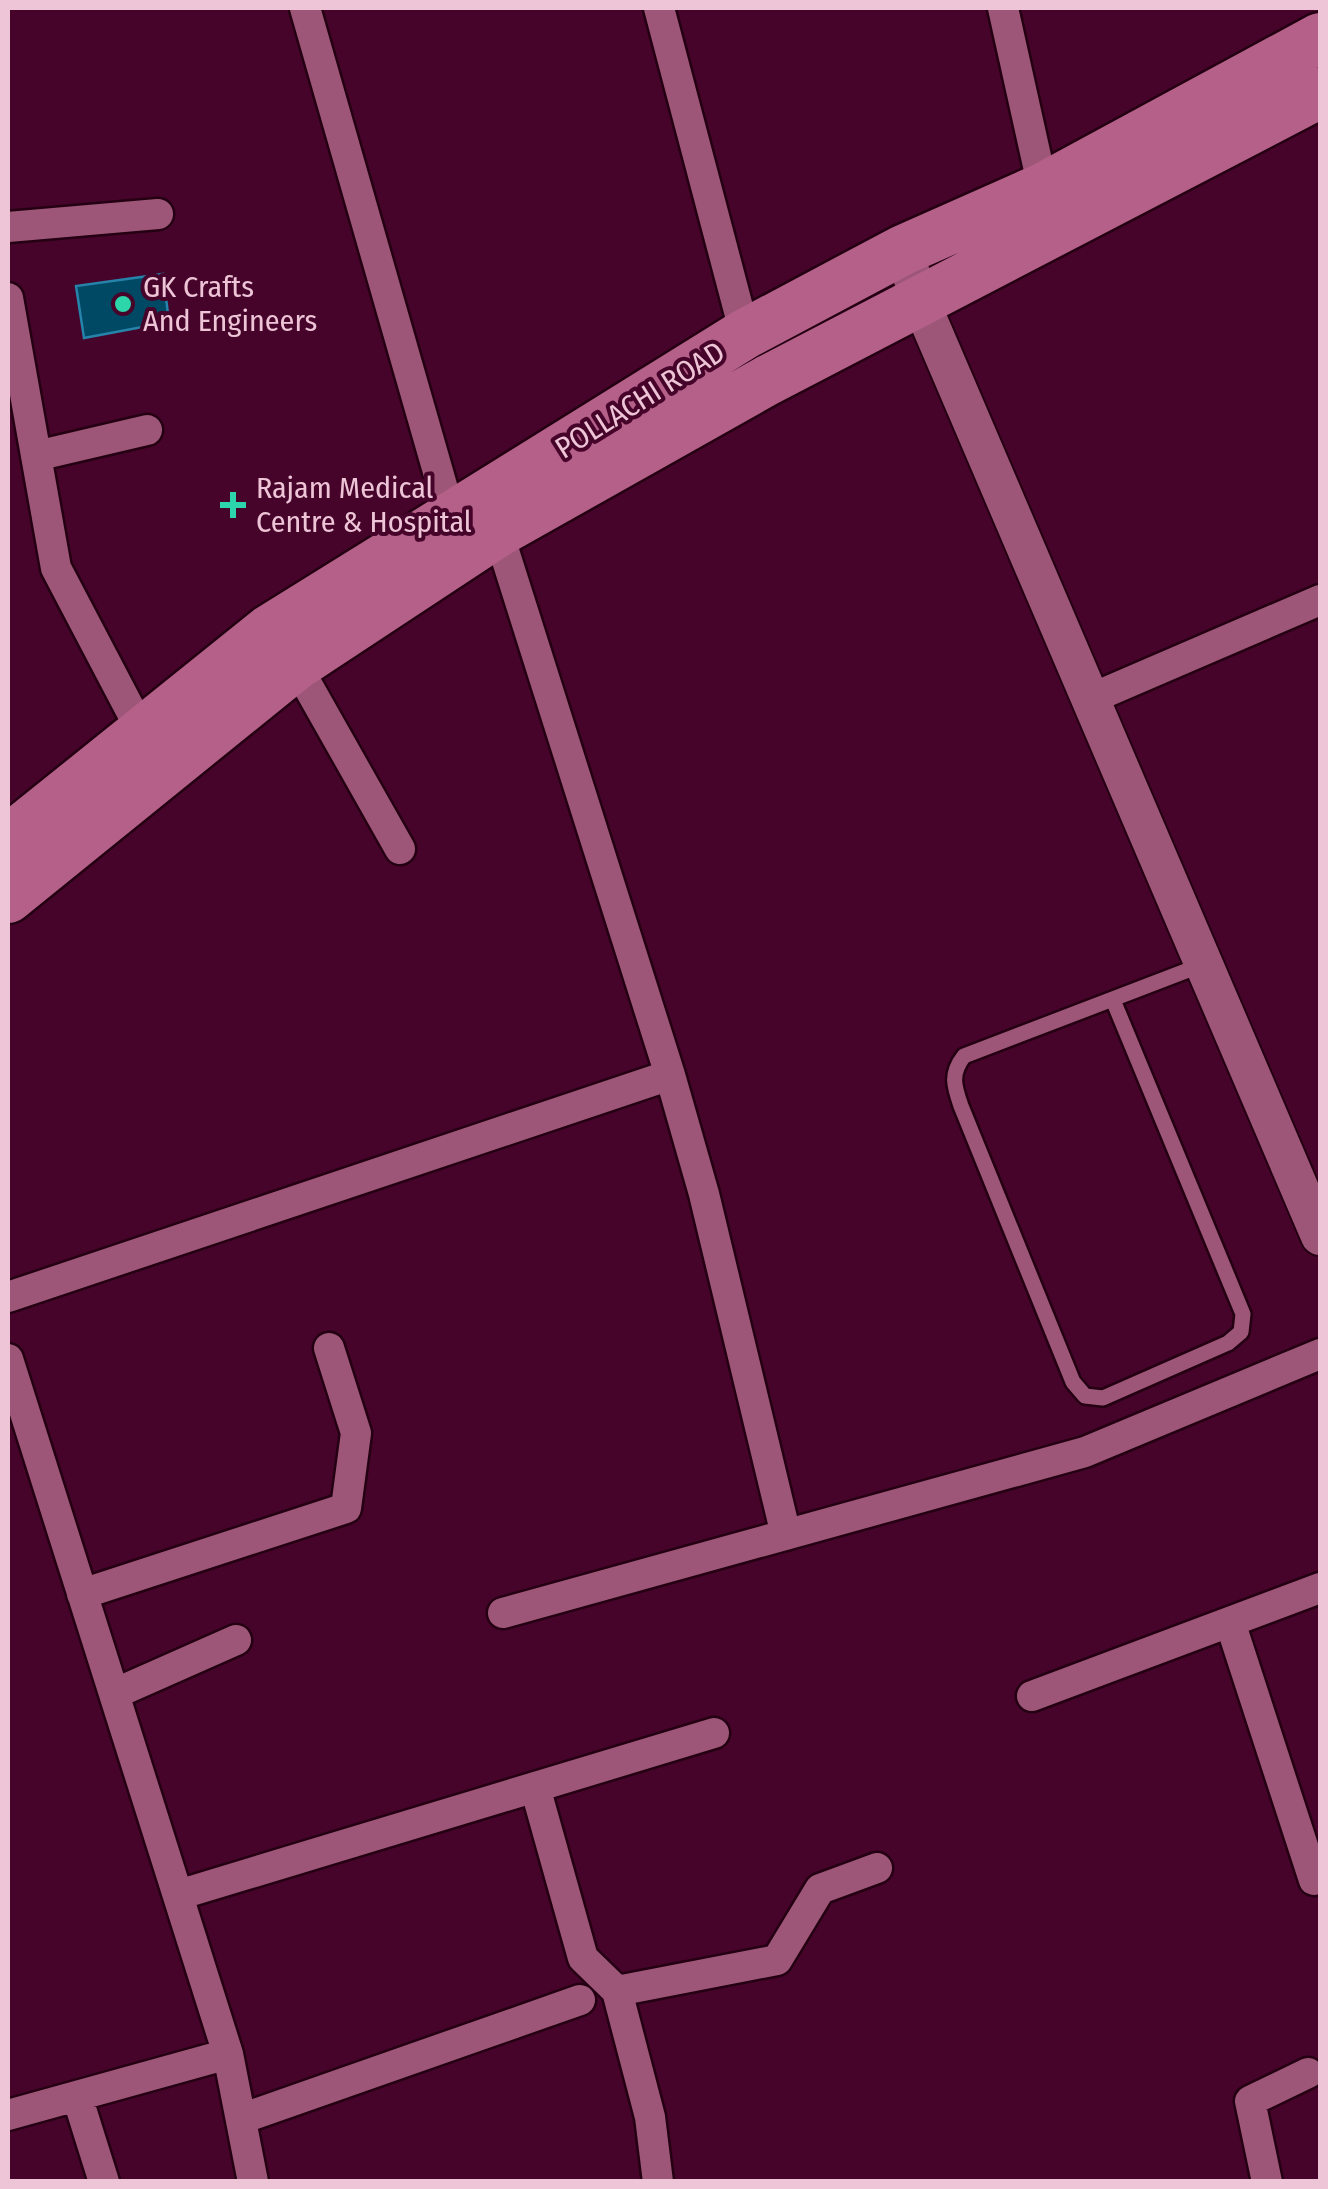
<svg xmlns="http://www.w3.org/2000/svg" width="1328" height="2189" font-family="'Fira Sans Condensed',sans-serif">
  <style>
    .building { fill: #004964; stroke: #2683a9; stroke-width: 2.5 }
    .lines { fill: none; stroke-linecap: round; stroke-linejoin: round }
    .service-casing { stroke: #240012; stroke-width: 20 }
    .minor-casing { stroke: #240012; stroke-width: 35 }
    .tertiary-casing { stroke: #240012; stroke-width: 42 }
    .trunk-casing { stroke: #240012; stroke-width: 55 }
    .service { stroke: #9d5678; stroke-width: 15 }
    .minor { stroke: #9d5678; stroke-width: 30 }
    .tertiary { stroke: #9d5678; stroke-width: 38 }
    .trunk { stroke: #b46089; stroke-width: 50 }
    .poi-dot { fill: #2dd5ab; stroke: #46042b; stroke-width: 4 }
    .labels { text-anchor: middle; stroke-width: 8; stroke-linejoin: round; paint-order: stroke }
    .poi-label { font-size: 30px; fill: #eec5d7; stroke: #46042b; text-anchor: start }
    .street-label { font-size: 30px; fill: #eec5d7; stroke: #46042b }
  </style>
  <rect width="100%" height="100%" fill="#46042b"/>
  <path class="building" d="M163,274L169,322L84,338L76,286Z"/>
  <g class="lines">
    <defs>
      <path id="service" d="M1113,1000L1243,1314L1241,1332L1228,1343L1103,1398L1085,1396L1073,1382L961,1106C954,1086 950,1074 964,1056L1204,964"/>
      <path id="minor" d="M305,8L451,517
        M659,8L745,334
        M1003,8L1043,188
        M8,227L158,214
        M8,298L56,568L142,732
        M36,456L147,430
        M296,665L400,849
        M1090,699L1320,600
        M670,1075L704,1194L786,1535
        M8,1297L670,1075L498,532
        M8,1359L228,2054L8,2115
        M82,1594L346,1508L356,1433L329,1348
        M503,1613L1085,1452L1320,1354
        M1230,1622L1314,1880L1320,1878
        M114,1694L236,1640
        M1032,1696L1320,1588
        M535,1787L583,1958L617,1991L777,1960L820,1889L877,1868
        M178,1895L714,1733
        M617,1991L650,2117L658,2182
        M228,2054L253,2182
        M77,2096L104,2182
        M241,2119L580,2000
        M1267,2182L1250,2101L1308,2073"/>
      <path id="tertiary" d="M903,250L921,303L1320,1236"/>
      <path id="trunk" d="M8,840L269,630L745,334L903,250L1043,188L1320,38
        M8,898L296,665L498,532L768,380L1320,93"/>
    </defs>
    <use href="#service" class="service-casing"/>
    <use href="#minor" class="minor-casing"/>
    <use href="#tertiary" class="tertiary-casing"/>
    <use href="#trunk" class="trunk-casing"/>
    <use href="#service" class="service"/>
    <use href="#minor" class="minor"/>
    <use href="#tertiary" class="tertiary"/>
    <use href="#trunk" class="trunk"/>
  </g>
  <g class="poi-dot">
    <circle cx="123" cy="304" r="10"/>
    <path d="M228 490h10v10h10v10h-10v10h-10v-10h-10v-10h10z"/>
  </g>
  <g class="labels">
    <g class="poi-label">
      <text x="143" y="297">GK Crafts<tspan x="143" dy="34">And Engineers</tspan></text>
      <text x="256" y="498">Rajam Medical<tspan x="256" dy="34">Centre &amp; Hospital</tspan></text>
    </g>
    <g class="street-label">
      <text transform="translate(640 400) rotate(-32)" y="10">POLLACHI ROAD</text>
    </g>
  </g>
  <rect width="1328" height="2189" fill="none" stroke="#eec5d7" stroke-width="20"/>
</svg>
